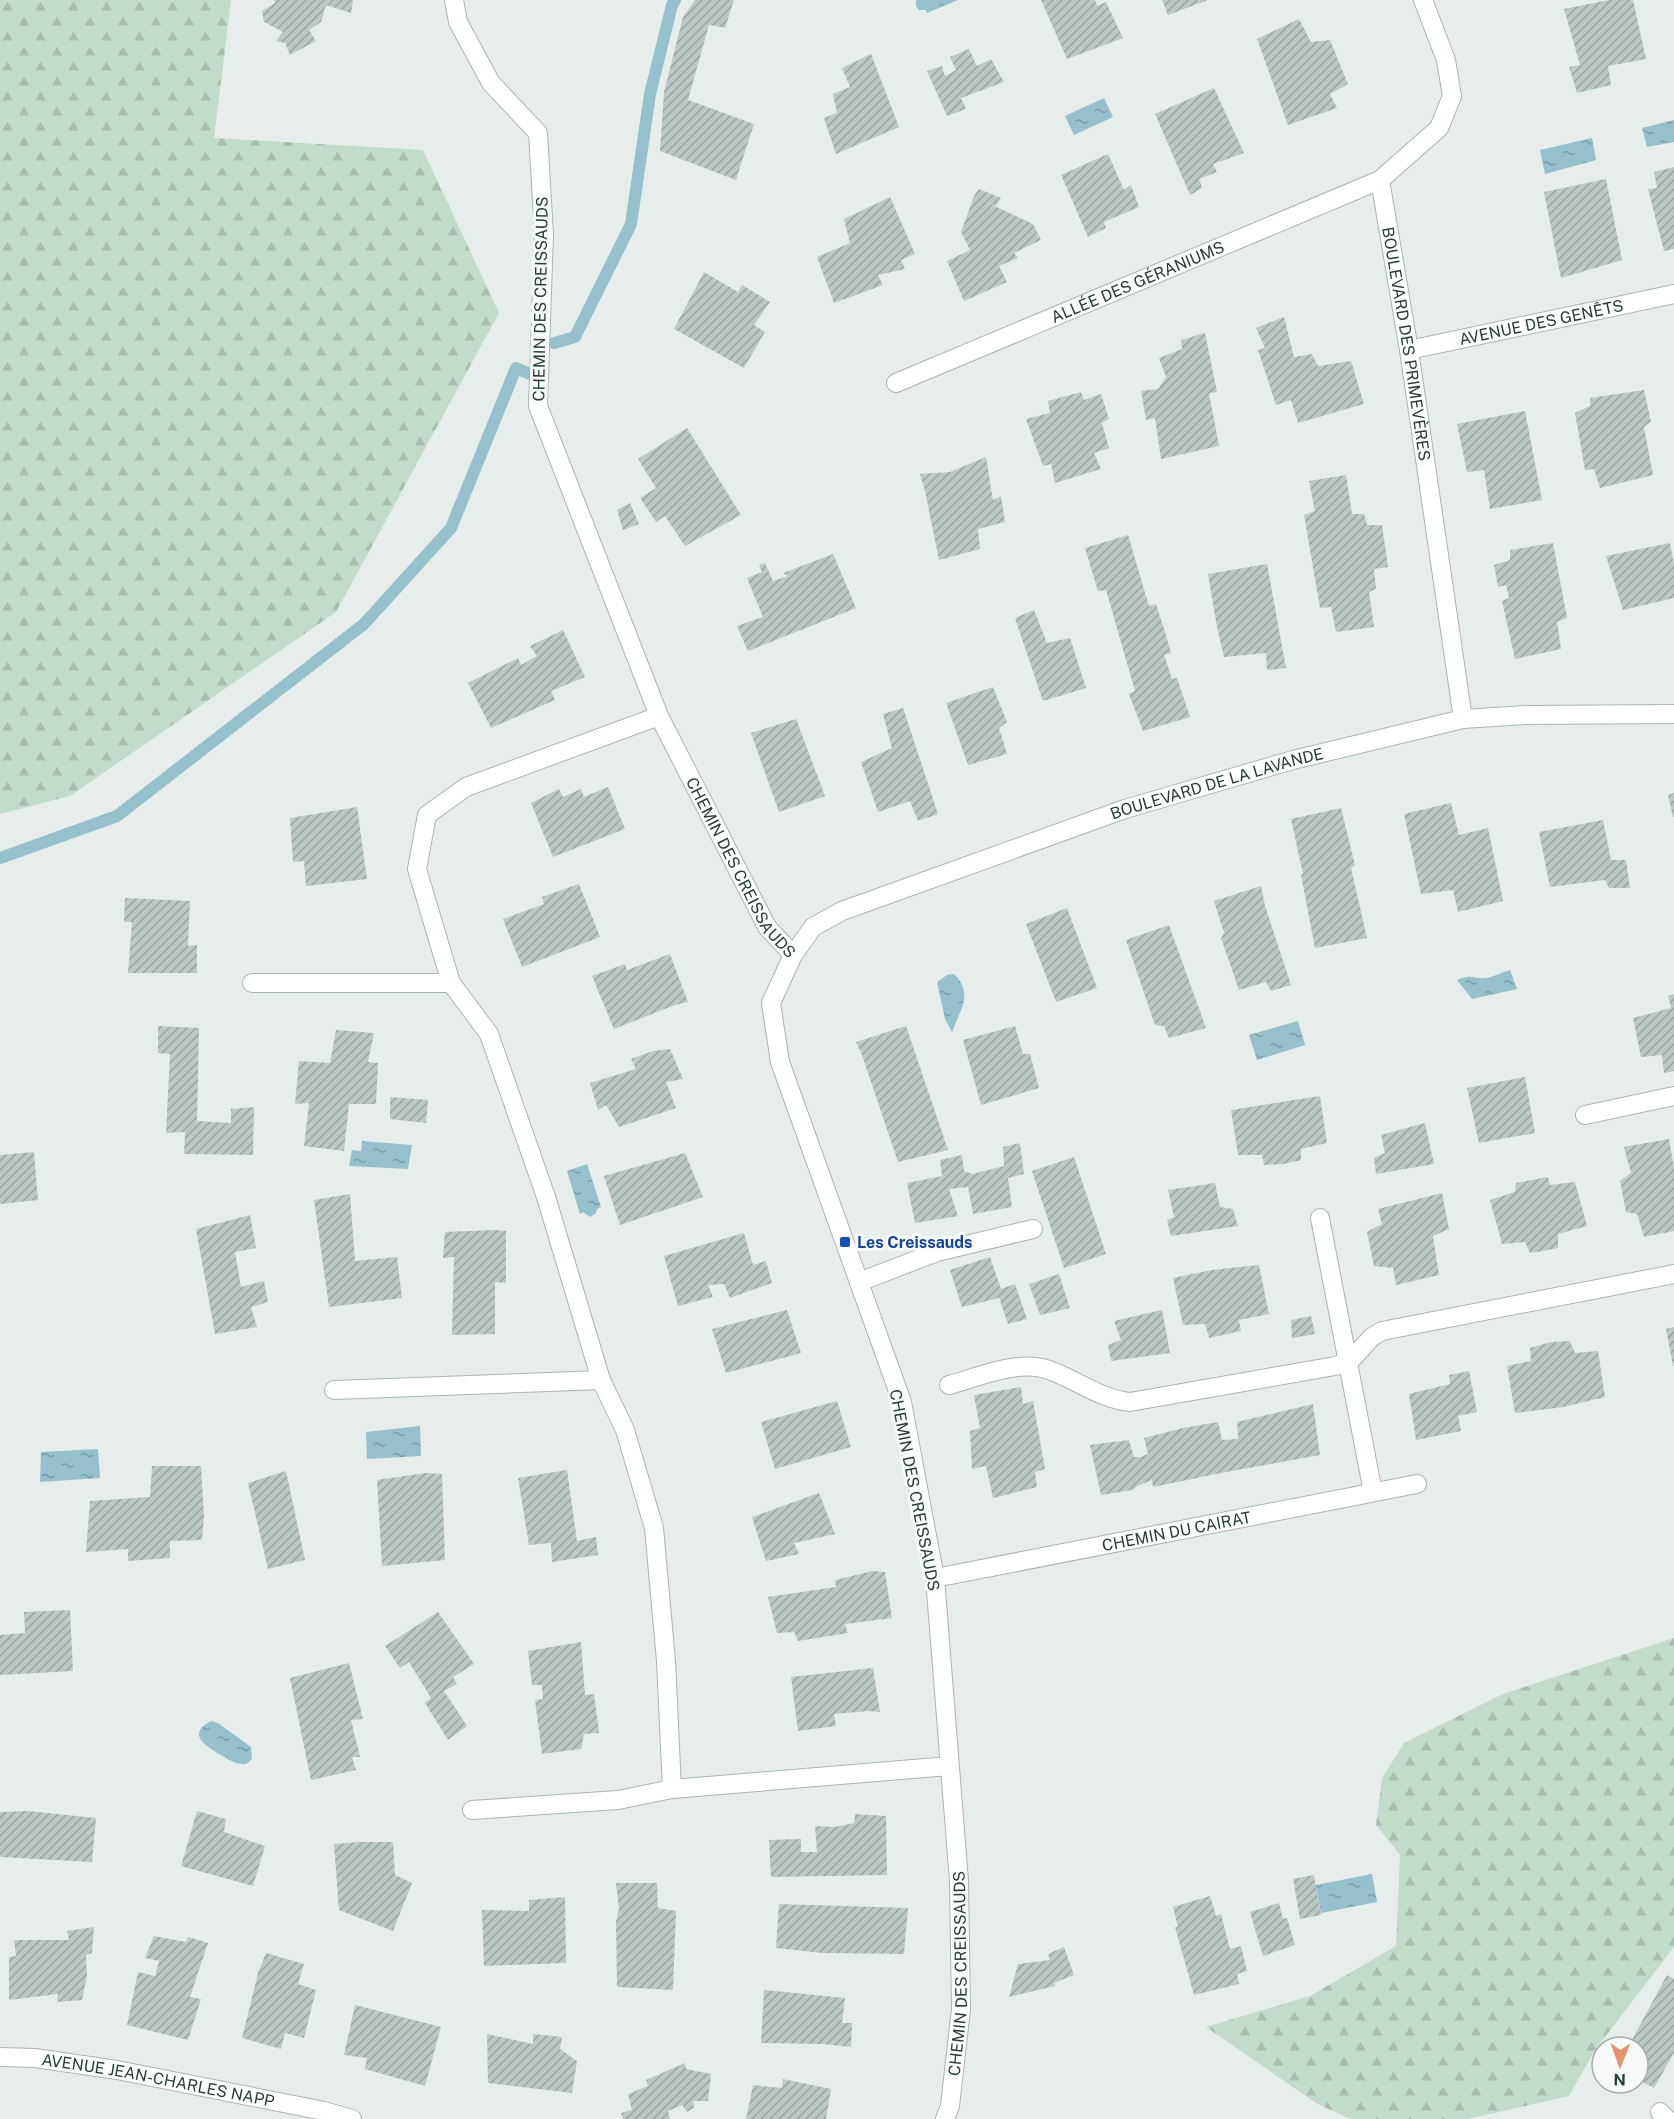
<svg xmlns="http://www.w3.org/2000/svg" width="1674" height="2119" font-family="'Public Sans',sans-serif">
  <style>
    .forest { fill: url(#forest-firs) }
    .water { fill: url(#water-ripples) }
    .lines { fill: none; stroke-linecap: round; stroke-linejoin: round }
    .stream { stroke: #95c0cc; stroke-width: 12 }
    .building { fill: url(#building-hatch) }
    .minor-casing { stroke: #a9b5b2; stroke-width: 20 }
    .minor { stroke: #fff; stroke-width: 18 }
    .transit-dot { fill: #1a4fb4; stroke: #f7faf9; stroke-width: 2 }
    .labels { text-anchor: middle; stroke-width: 6; stroke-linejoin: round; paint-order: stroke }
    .street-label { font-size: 16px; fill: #273e39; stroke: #f7faf9 }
    .transit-label { font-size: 16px; font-weight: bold; fill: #164399; stroke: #f7faf9; text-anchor: start }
  </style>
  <defs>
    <pattern id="forest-firs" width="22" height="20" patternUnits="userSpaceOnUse" patternTransform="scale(1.5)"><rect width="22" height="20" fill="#c2dccb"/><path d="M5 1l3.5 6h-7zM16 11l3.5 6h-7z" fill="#a7beaf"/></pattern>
    <pattern id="water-ripples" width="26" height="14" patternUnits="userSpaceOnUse" patternTransform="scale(1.5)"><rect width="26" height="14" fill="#95c0cc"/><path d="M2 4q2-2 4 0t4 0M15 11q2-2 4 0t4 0" fill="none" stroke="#7a9da7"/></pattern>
    <pattern id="building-hatch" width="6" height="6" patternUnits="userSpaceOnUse" patternTransform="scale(1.5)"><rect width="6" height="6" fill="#bcc8c4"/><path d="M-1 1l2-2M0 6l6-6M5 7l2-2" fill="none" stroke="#99a4a0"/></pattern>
  </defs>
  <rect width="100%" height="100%" fill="#e6edeb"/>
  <path class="forest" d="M0,0H231L214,138L423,150L499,313L336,612L70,796L0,814Z
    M1674,1638V1947L1595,2050L1569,2096L1468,2119H1350L1316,2103L1206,2027L1310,1996L1396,1946L1400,1855L1376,1825L1382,1778L1404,1743L1503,1694Z"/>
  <path class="water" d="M916,0H958L927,13L926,10H919L916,6Z
    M1104,98L1113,117L1074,135L1065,116Z
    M1674,120V142L1647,147L1642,128Z
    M1592,138L1596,160L1545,174L1540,150Z
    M1510,970L1517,989L1472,999L1457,980C1474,973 1473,980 1486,978C1494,977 1502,972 1510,970Z
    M954,974C974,994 960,1010 952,1032L945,1019L937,982L947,975Z
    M1298,1021L1305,1045L1257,1060L1249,1035Z
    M362,1141L412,1145L408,1169L349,1166L352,1150L361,1151Z
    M587,1164L601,1207L598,1208L595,1214L590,1217L583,1212L580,1214L567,1171Z
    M420,1426L421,1456L367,1459L366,1432Z
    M98,1449L100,1478L40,1482L41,1452Z
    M211,1721L218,1723L251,1747L252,1759L246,1764C236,1765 228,1759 219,1754C204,1745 187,1734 211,1721Z
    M1372,1874L1377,1902L1321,1913L1316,1885Z"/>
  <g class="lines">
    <path class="stream" d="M554,343L575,337L631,224L650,94L672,5L675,0
      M0,858L117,816L364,624L451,528L516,368L530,374"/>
  </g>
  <path class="building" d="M274,0H353L351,13L326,5L321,22L309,30L316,41L290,55L285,43L276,41L283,32L264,22L262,11L275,3Z
    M695,0H734L725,28L709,25L688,100L754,124L736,180L660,151L664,92L683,17Z
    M1041,0H1095L1097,6L1106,2L1123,38L1067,59Z
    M1162,0H1208L1168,15Z
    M1609,0H1633L1646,59L1608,66L1611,85L1577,93L1569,67L1580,65L1564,9Z
    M1299,19L1311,42L1330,40L1348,84L1330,94L1337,108L1288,125L1257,39Z
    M969,49L977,66L991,59L1004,82L961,98L966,109L947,116L927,71L942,66L945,76L956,70L950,57Z
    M871,54L899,127L836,154L824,118L837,113L833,94L850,87L842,68Z
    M1214,88L1244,153L1213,164L1217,172L1199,179L1202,188L1190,195L1155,114Z
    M1108,154L1124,190L1131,185L1139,207L1104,222L1106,228L1088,237L1061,175Z
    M1674,167V249L1664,251L1648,189L1657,188L1654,172Z
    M1606,179L1622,260L1561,278L1544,192Z
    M979,189L1001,198L996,206L984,201L1033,224L1041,240L1014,253L1018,258L999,266L1007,282L964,301L947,261L970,250L961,232L974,196Z
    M890,197L915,254L901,260L905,269L878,275L883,285L834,303L817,257L850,243L844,219Z
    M704,272L738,292L742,285L770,302L754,325L765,332L744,368L674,329Z
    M1284,317L1294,357L1312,354L1318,366L1351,361L1364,404L1298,423L1291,400L1276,405L1258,350L1265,348L1256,328Z
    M1205,333L1217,392L1209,393L1219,446L1161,459L1155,418L1146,420L1141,391L1158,389L1166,377L1159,358L1182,349L1181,340Z
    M1644,390L1651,422L1644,427L1653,475L1600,488L1594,469L1585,470L1575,413L1590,406V398Z
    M1081,392L1084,400L1101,394L1109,419L1102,423L1109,448L1094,453L1101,469L1055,483L1051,464L1043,466L1026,419L1050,413L1048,401Z
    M1525,411L1542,500L1490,509L1484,470L1467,472L1457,424Z
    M687,428L741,515L685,546L665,516L656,522L640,498L656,488L638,459Z
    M986,457L993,500L1001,496L1005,522L978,529L980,549L939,560L925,491L920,474L950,472Z
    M1346,475L1352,514H1364L1367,525H1382L1388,567L1374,569L1376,589L1369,592L1374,627L1336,632L1331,607L1320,608L1304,515L1315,511L1309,481Z
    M630,503L639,524L623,530L617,510Z
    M1128,535L1149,606L1156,604L1164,629L1171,653L1164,655L1172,679L1177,678L1190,717L1143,731L1129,694L1135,691L1106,590L1098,591L1085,548Z
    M1553,543L1567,618L1557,622L1561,649L1515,659L1502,601L1509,598L1506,585L1498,587L1494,565L1510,560V550Z
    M1670,543L1674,565V598L1623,610L1606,556Z
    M833,554L856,608L748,651L737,626L763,617L747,578L762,572L759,565L765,563L773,581L788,576L783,573Z
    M1267,564L1286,668L1267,670L1266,653L1224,657L1217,627L1208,574Z
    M1034,610L1047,643L1070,638L1086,688L1043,701L1015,618Z
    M563,630L585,677L551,691L555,700L491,728L468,683L518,658L521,665L537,656L530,646Z
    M993,687L1007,722L999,728L1007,754L968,765L946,703Z
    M903,708L938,814L918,821L910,801L878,812L861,762L892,748L883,714Z
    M796,719L825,796L779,812L751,733Z
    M608,787L625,829L553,857L531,803L559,789L563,797L581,789L584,797Z
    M1674,793V817H1673L1668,795Z
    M1451,803L1459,835L1488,828L1503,901L1458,912L1453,890L1421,894L1404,814Z
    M357,807L367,879L306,886L304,861L293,862L290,818Z
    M1341,808L1355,865L1351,868L1367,938L1315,948L1301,875L1303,874L1291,819Z
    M1603,820L1611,860H1626L1630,888H1609L1605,880L1550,887L1539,832Z
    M579,884L600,937L522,967L503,919L544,904L542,897Z
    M1261,886L1265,906L1291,985L1271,991L1266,982L1239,990L1221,938L1224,933L1214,901Z
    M125,898L190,901L188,946L197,945V973H128L132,922H124Z
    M1067,908L1097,988L1056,1002L1026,924Z
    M1169,925L1206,1028L1169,1038L1164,1026L1155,1025L1126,940Z
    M670,954L688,1002L675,1005L614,1029L592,976L625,964L627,970Z
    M1674,994V1071L1664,1073L1662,1055L1641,1057L1633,1018L1671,1008L1668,996Z
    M158,1026L199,1028L197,1121L231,1123V1109L254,1107L253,1155L184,1154L185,1132L166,1133L170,1054L158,1053Z
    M906,1026L948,1150L898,1162L862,1055L856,1042Z
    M1015,1026L1023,1054H1030L1039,1088L981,1105L963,1040Z
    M336,1030L374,1033L368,1062L378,1063L376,1104H349L344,1151L304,1146L309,1103L295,1104L299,1061L330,1063Z
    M670,1049L683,1079L666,1082L676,1108L619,1127L606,1105L598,1110L590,1083L636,1069L631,1059L653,1051Z
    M1525,1077L1535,1133L1479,1143L1467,1088Z
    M1320,1096L1327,1143L1301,1149V1160L1283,1164L1264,1165L1262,1155H1238L1231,1110Z
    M390,1097L428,1100L426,1123L390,1119Z
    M1425,1123L1434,1164L1376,1174L1374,1158L1385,1153L1381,1135Z
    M1669,1139L1674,1168V1231L1644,1237L1637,1214L1626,1212L1620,1181L1631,1173L1624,1147Z
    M1020,1143L1024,1174L1008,1178L1012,1207L973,1214L968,1187L949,1189L958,1216L915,1223L907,1183L942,1176L940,1160L962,1155L964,1171L972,1174L1004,1166L1003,1147Z
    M34,1152L38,1200L0,1204V1155Z
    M685,1153L703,1197L620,1225L604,1176Z
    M1074,1157L1106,1254L1064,1268L1032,1171Z
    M1548,1177L1550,1185L1575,1182L1587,1226L1558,1234V1248L1543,1251L1530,1253L1525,1242L1502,1244L1490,1200L1515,1192L1516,1183Z
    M1215,1183L1220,1207L1233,1209L1238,1226L1171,1236L1167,1220L1174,1217L1168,1190Z
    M1442,1193L1449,1229L1433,1236L1439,1275L1396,1285L1393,1268L1374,1266L1367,1232L1382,1224L1378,1209Z
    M350,1194L355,1261L397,1257L402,1298L329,1307L314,1200Z
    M250,1215L256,1248L235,1252L241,1287L264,1281L268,1302L251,1307L257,1327L215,1334L196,1229Z
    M495,1230L506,1231V1283L495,1282V1334L452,1335L454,1257L443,1258L445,1232Z
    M744,1233L753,1265L766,1261L772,1283L730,1298L724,1284L708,1285L713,1297L678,1306L664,1256Z
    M990,1257L1001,1289L1015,1284L1027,1319L1008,1324L999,1298L962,1307L950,1270Z
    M1259,1265L1269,1314L1239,1320L1241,1331L1209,1338L1205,1324L1183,1325L1173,1278L1212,1270Z
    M1059,1274L1070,1308L1040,1315L1029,1284Z
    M787,1310L801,1353L726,1373L712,1329Z
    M1162,1310L1170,1353L1111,1361L1108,1345L1121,1340L1114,1321Z
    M1311,1316L1315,1334L1292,1338L1291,1320Z
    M1674,1327V1366H1673L1666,1329Z
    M1570,1341L1575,1353L1598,1351L1605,1397L1563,1407L1515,1413L1507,1366L1531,1361L1530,1348L1551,1342Z
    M1469,1371L1477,1412L1458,1416L1461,1431L1416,1440L1409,1394L1450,1384L1449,1375Z
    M1021,1387L1023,1404L1033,1401L1045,1469L1035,1472L1037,1487L993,1498L986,1466L972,1469L970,1431L980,1428L974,1395Z
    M837,1401L851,1447L775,1469L761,1422Z
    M1313,1404L1320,1455L1226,1472L1153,1487L1152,1480L1137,1486L1133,1490L1101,1495L1090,1445L1129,1440L1134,1457H1140L1148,1454L1144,1438L1183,1428L1218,1422L1222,1440L1238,1439L1237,1422Z
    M152,1466H201L204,1516L202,1540L170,1541V1558L128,1561V1549L86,1552L90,1501L150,1497Z
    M567,1470L577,1541L596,1537L598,1555L552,1562L551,1543L529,1545L518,1478Z
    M286,1471L305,1560L268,1569L248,1483Z
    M426,1473L442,1474L445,1560L382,1566L377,1480Z
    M819,1493L835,1534L794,1543L799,1554L766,1561L752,1517Z
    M873,1571L885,1572L892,1618L845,1624L848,1633L798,1641L794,1632L777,1633L768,1597L836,1587L835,1580Z
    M70,1610L73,1671L0,1675V1635L25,1633L24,1612Z
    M438,1612L474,1664L453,1677L457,1684L444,1691L467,1726L448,1740L425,1703L431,1698L409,1662L400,1668L385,1646Z
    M581,1642L585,1695L594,1694L599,1733L584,1734L581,1749L542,1754L535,1700L543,1699L542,1685H532L528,1651Z
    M349,1663L363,1719L351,1720L360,1757H352L356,1770L311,1780L290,1678Z
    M873,1668L880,1712L868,1711L834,1714L836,1726L798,1731L791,1677Z
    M28,1811L96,1818L92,1862L0,1857V1812Z
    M197,1811L226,1819L224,1832L265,1846L253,1886L181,1866Z
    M855,1814L886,1816L887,1875L771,1877L769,1840L801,1839V1852H817L815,1826L835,1827L854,1823Z
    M359,1842H393L395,1875L412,1883L393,1931L339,1910L334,1844Z
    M1314,1875L1321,1915L1300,1919L1293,1879Z
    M616,1883H657L658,1908L676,1911L673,1990L617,1987L616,1921L619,1909Z
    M1210,1896L1216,1916L1221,1914L1230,1949L1241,1946L1247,1971L1237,1974L1239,1984L1194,1995L1175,1927H1178L1173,1907Z
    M565,1897L566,1963L484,1966L482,1910L529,1911V1900Z
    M1279,1903L1283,1919L1287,1918L1295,1945L1263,1956L1250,1912Z
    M779,1904L908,1908L904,1954L823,1953L776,1948Z
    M94,1927L92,1953L86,1955L87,1975L82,2000L57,2002L58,1994L9,2000V1957L16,1956L14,1940H69L67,1931Z
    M154,1936L186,1942L188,1937L208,1943L190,1997L201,1999L188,2040L127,2025L138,1972L155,1976L159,1961L145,1958Z
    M1064,1947L1074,1975L1054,1983L1055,1986L1009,1997L1018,1964L1050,1960L1048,1954Z
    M266,1953L304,1964L298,1984L316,1990L304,2038L285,2033L281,2049L242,2038L258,1973Z
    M1667,1975L1674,1979V2053L1654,2088L1639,2080L1642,2074L1638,2072V2047H1628Z
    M764,1990L845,1998L842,2023H852L851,2047L823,2044L761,2043Z
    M355,2005L441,2027L425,2086L365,2069L367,2058L344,2055Z
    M487,2034L533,2044V2034L562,2037L560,2049L577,2061L572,2093L488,2083Z
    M685,2063L686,2069L711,2074L708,2101H693L694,2108L687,2112L682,2105L668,2111L670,2119H623L621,2113L632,2110L628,2094L648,2086L646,2080Z
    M783,2079L831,2089L826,2119H746L753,2085L782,2088Z"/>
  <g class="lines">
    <defs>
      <g id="minor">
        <path id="s1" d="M454,0L458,22L491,83L538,133L544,235L538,406L659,716L767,927L793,955"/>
        <path id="s2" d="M1423,0L1446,60L1452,96L1439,128L1380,180L1409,350L1463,719"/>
        <path id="s3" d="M1409,350L1674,294"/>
        <path id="s4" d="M896,383L1380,180"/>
        <path d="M659,716L466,787L427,815L417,869L451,983L489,1034L546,1197L601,1380L625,1430L654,1528L666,1661L672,1789L949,1766"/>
        <path d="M252,983H451"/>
        <path d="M1585,1115L1674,1096"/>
        <path d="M1320,1218L1373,1492"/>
        <path d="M859,1282L937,1252L1033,1229"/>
        <path d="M949,1385C979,1377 1018,1359 1049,1370C1077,1380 1100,1399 1130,1402L1335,1366L1349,1362L1372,1337L1382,1331L1674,1274"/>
        <path d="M334,1390L601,1380"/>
        <path id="s5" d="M935,1578L1417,1484"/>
        <path d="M472,1810L618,1800L672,1789"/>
        <path id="s6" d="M0,2057L35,2058L117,2070L324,2111L352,2119"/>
        <path d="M1660,2112L1667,2119"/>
        <path id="s7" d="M945,2119L950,2106L961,2009L959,1881L935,1578L902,1402L780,1062L771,1003L793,955L813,927L842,911L1125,809L1293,760L1463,719L1526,715L1674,714"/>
      </g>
    </defs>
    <use href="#minor" class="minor-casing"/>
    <use href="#minor" class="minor"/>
  </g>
  <rect class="transit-dot" x="839" y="1236" width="12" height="12" rx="3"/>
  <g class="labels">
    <g class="street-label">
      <text dy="6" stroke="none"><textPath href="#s4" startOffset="262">ALLÉE DES GÉRANIUMS</textPath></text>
      <text transform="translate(540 299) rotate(-89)" y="6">CHEMIN DES CREISSAUDS</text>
      <text dy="6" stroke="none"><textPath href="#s3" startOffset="135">AVENUE DES GENÊTS</textPath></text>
      <text dy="6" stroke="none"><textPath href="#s2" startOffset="380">BOULEVARD DES PRIMEVÈRES</textPath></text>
      <text dy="6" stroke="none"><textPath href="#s7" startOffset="1660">BOULEVARD DE LA LAVANDE</textPath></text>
      <text dy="6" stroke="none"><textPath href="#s1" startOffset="939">CHEMIN DES CREISSAUDS</textPath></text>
      <text transform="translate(915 1490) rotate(79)" y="6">CHEMIN DES CREISSAUDS</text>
      <text dy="6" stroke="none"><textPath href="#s5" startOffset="246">CHEMIN DU CAIRAT</textPath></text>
      <text dy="6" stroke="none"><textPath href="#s7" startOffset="147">CHEMIN DES CREISSAUDS</textPath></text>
      <text dy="6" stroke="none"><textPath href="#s6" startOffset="160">AVENUE JEAN-CHARLES NAPP</textPath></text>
    </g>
    <g class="transit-label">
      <text x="857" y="1248">Les Creissauds</text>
    </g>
  </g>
  <g transform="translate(1620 2065) rotate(181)"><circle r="28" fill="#f7faf9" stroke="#a4afac" stroke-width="1.5"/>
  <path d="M0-4.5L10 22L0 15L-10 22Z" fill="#e4936e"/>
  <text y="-9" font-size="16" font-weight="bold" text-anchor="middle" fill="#273e39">N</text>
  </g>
</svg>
